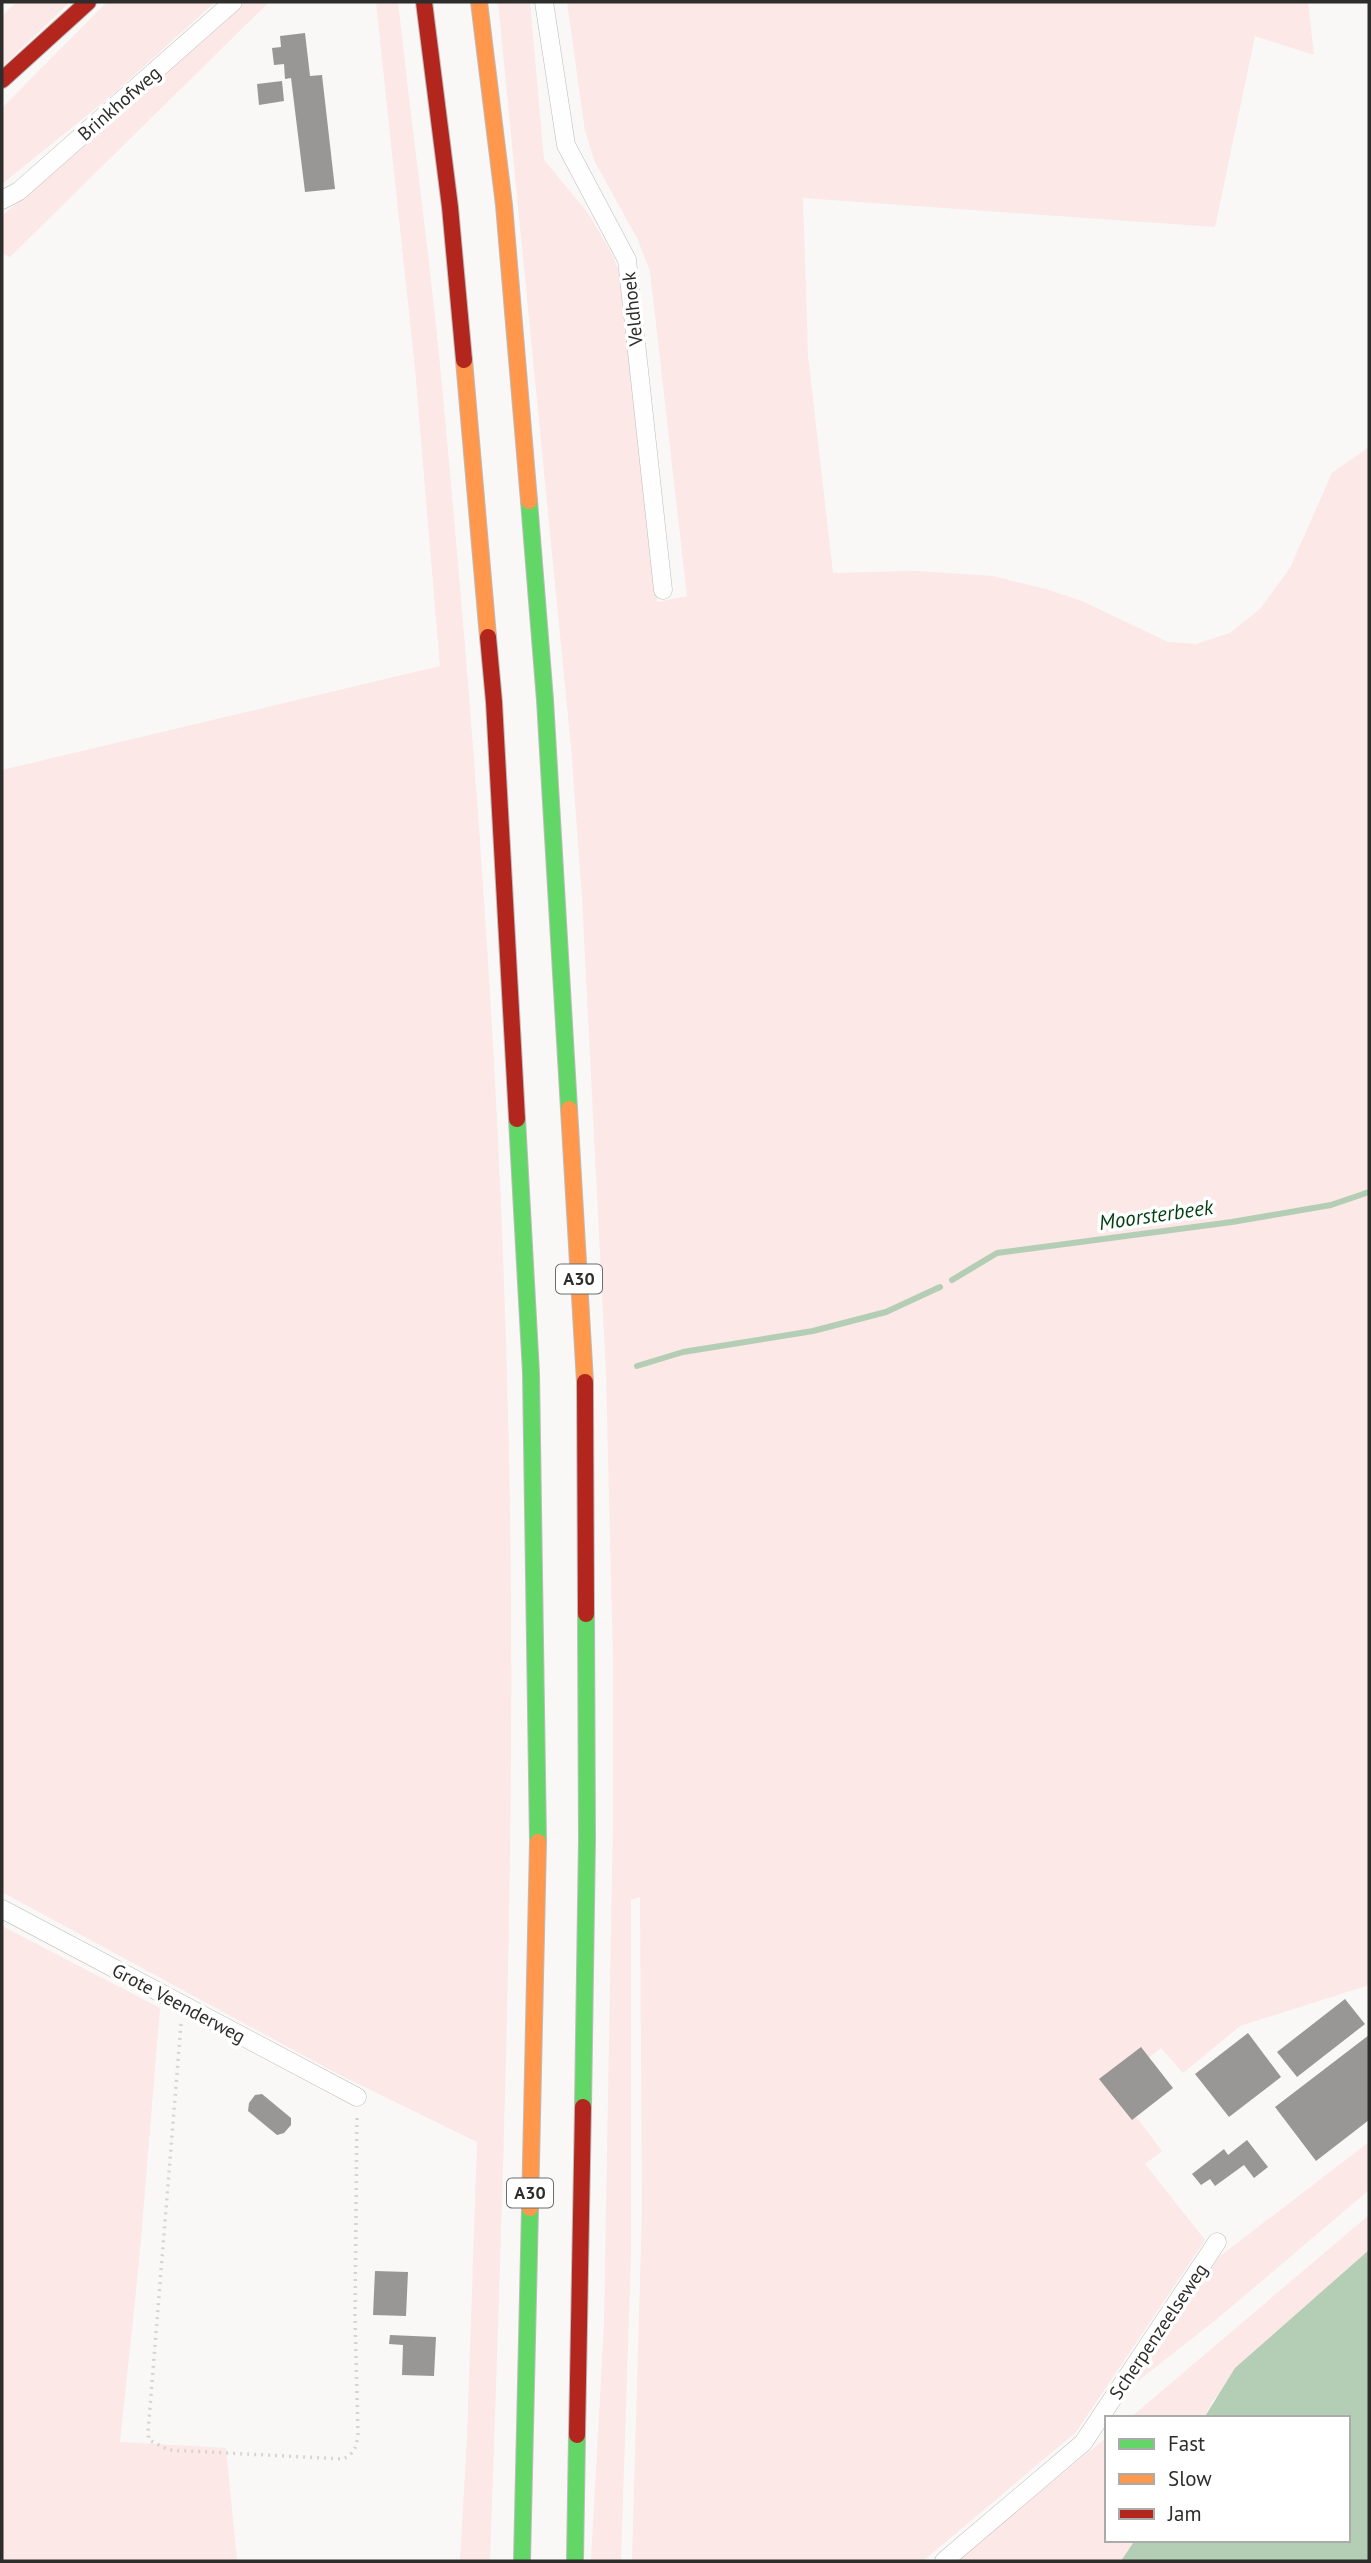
<svg xmlns="http://www.w3.org/2000/svg" width="1371" height="2563" font-family="'PT Sans',sans-serif">
  <style>
    .green { fill: #fbe8e7 }
    .water { fill: #b4ceb5 }
    .lines { fill: none; stroke-linecap: round; stroke-linejoin: round }
    .stream { stroke: #b4ceb5; stroke-width: 6 }
    .building { fill: #989796 }
    .street-casing { stroke: #bdbcbb; stroke-width: 19 }
    .fast-casing { stroke: #bdbcbb; stroke-width: 18 }
    .slow-casing { stroke: #bdbcbb; stroke-width: 18 }
    .jam-casing { stroke: #bdbcbb; stroke-width: 18 }
    .path { stroke: #d6d5d4; stroke-width: 3.5; stroke-dasharray: 2 5; stroke-linecap: butt }
    .street { stroke: #fefefe; stroke-width: 18 }
    .fast { stroke: #63d668; stroke-width: 16 }
    .slow { stroke: #ff974d; stroke-width: 16 }
    .jam { stroke: #b3261e; stroke-width: 16 }
    .labels { text-anchor: middle; stroke-width: 7; stroke-linejoin: round; paint-order: stroke }
    .shield { fill: #fff; stroke: #6c6c6b; stroke-width: 2 }
    .shield-label { font-size: 18px; font-weight: bold; fill: #2d2d2b }
    .street-label { font-size: 19px; fill: #2d2d2b; stroke: #fff }
    .water-label { font-size: 21px; font-style: italic; fill: #013f12; stroke: #fff }
  </style>
  <rect width="100%" height="100%" fill="#f9f8f7"/>
  <path class="green" d="M16,2H70L2,67V16Z
    M107,2H215L112,95L2,184V108Z
    M241,2H269L10,257L2,253V216Z
    M376,2H398C412,130 430,258 442,386C474,728 500,1071 508,1415C518,1797 503,2179 490,2561H460L467,2439L477,2142L336,2073L2,1892V770L440,666L415,369Z
    M498,2H530L544,160L588,213L612,254L626,289L657,602L687,596L650,271L637,238L595,162L585,131L567,2H1308L1314,55L1255,36L1215,227L803,198L808,356L833,573L915,571L993,576L1046,589L1082,601L1168,642L1196,644L1230,633L1261,608L1290,568L1332,473L1369,447V1985L1240,2026L1183,2073L1161,2048L1113,2086L1162,2151L1145,2164L1205,2240L1076,2432L923,2561H632L642,2210L640,1897L631,1900V2252L621,2561H591L604,2324L613,1820V1660L606,1373L582,897L571,747Z
    M2,1926L160,2008L139,2262L120,2442L226,2448L237,2561H2Z
    M1369,2142V2190L1218,2318L1129,2388L1219,2257Z
    M1369,2215V2250L1214,2399L1204,2418H1130Z
    M1107,2437V2540H1135L1121,2561H956Z"/>
  <path class="water" d="M1369,2250V2561H1121L1135,2540H1348V2418H1204L1235,2368Z"/>
  <g class="lines">
    <path class="stream" d="M952,1280L997,1253L1232,1222L1331,1205L1369,1192
      M637,1366L683,1352L813,1331L886,1312L940,1287"/>
  </g>
  <path class="building" d="M305,33L310,76L322,75L335,189L305,192L291,78L285,79L284,64L274,65L272,48L281,47L280,36Z
    M282,81L284,101L259,105L257,84Z
    M1345,1999L1365,2024L1297,2077L1277,2052Z
    M1248,2033L1281,2077L1229,2117L1195,2074Z
    M1369,2035V2120L1316,2161L1275,2107Z
    M1141,2047L1173,2088L1132,2120L1099,2079Z
    M262,2094L291,2118V2125L284,2133L277,2135L248,2111L249,2103L255,2095Z
    M1247,2140L1268,2167L1254,2178L1244,2165L1215,2186L1210,2179L1201,2185L1192,2174L1224,2149L1228,2155Z
    M375,2271L408,2272L406,2316L373,2315Z
    M390,2335L436,2337L434,2376L402,2375L403,2345L389,2344Z"/>
  <g class="lines">
    <defs>
      <path id="street" d="M544,2L566,145L627,260L663,590
        M2,200L19,191L233,2
        M2,1909L357,2097
        M944,2561L1083,2443L1217,2242"/>
      <path id="fast" d="M529,501L545,700L569,1109
        M517,1119L531,1373L538,1842
        M583,2107L587,1839L586,1614
        M522,2561L530,2208
        M575,2561L577,2435"/>
      <path id="slow" d="M479,2L504,205L529,501
        M464,360L488,637
        M569,1109L585,1382
        M530,2208L538,1842"/>
      <path id="jam" d="M424,2L450,207L464,360
        M2,80L88,2
        M488,637L494,702L517,1119
        M585,1382L586,1614
        M577,2435L583,2107"/>
    </defs>
    <use href="#street" class="street-casing"/>
    <use href="#fast" class="fast-casing"/>
    <use href="#slow" class="slow-casing"/>
    <use href="#jam" class="jam-casing"/>
    <path class="path" d="M181,2024L148,2432L149,2440L169,2450L343,2459C354,2454 356,2448 358,2436L355,2316L357,2115"/>
    <use href="#street" class="street"/>
    <use href="#fast" class="fast"/>
    <use href="#slow" class="slow"/>
    <use href="#jam" class="jam"/>
  </g>
  <g class="labels">
    <g class="shield">
      <rect x="556" y="1264.5" width="46" height="29" rx="5"/>
      <rect x="507" y="2178.5" width="46" height="29" rx="5"/>
    </g>
    <g class="shield-label">
      <text x="579" y="1285">A30</text>
      <text x="530" y="2199">A30</text>
    </g>
    <g class="street-label">
      <text transform="translate(119 103) rotate(-41)" y="7">Brinkhofweg</text>
      <text transform="translate(632 309) rotate(-96)" y="7">Veldhoek</text>
      <text transform="translate(179 2003) rotate(28)" y="7">Grote Veenderweg</text>
      <text transform="translate(1158 2331) rotate(-56)" y="7">Scherpenzeelseweg</text>
    </g>
    <g class="water-label">
      <text transform="translate(1156 1215) rotate(-8)" y="7">Moorsterbeek</text>
    </g>
  </g>
  <rect width="1371" height="2563" fill="none" stroke="#2d2d2b" stroke-width="7"/>
  <rect x="1105" y="2416" width="245" height="126" fill="#ffffff" stroke="#ababaa" stroke-width="2"/>
  <rect x="1119" y="2439" width="35" height="10" fill="#63d668" stroke="#ababaa" stroke-width="2"/>
  <text x="1168" y="2451" font-size="21" fill="#2d2d2b">Fast</text>
  <rect x="1119" y="2474" width="35" height="10" fill="#ff974d" stroke="#ababaa" stroke-width="2"/>
  <text x="1168" y="2486" font-size="21" fill="#2d2d2b">Slow</text>
  <rect x="1119" y="2509" width="35" height="10" fill="#b3261e" stroke="#ababaa" stroke-width="2"/>
  <text x="1168" y="2521" font-size="21" fill="#2d2d2b">Jam</text>
</svg>
